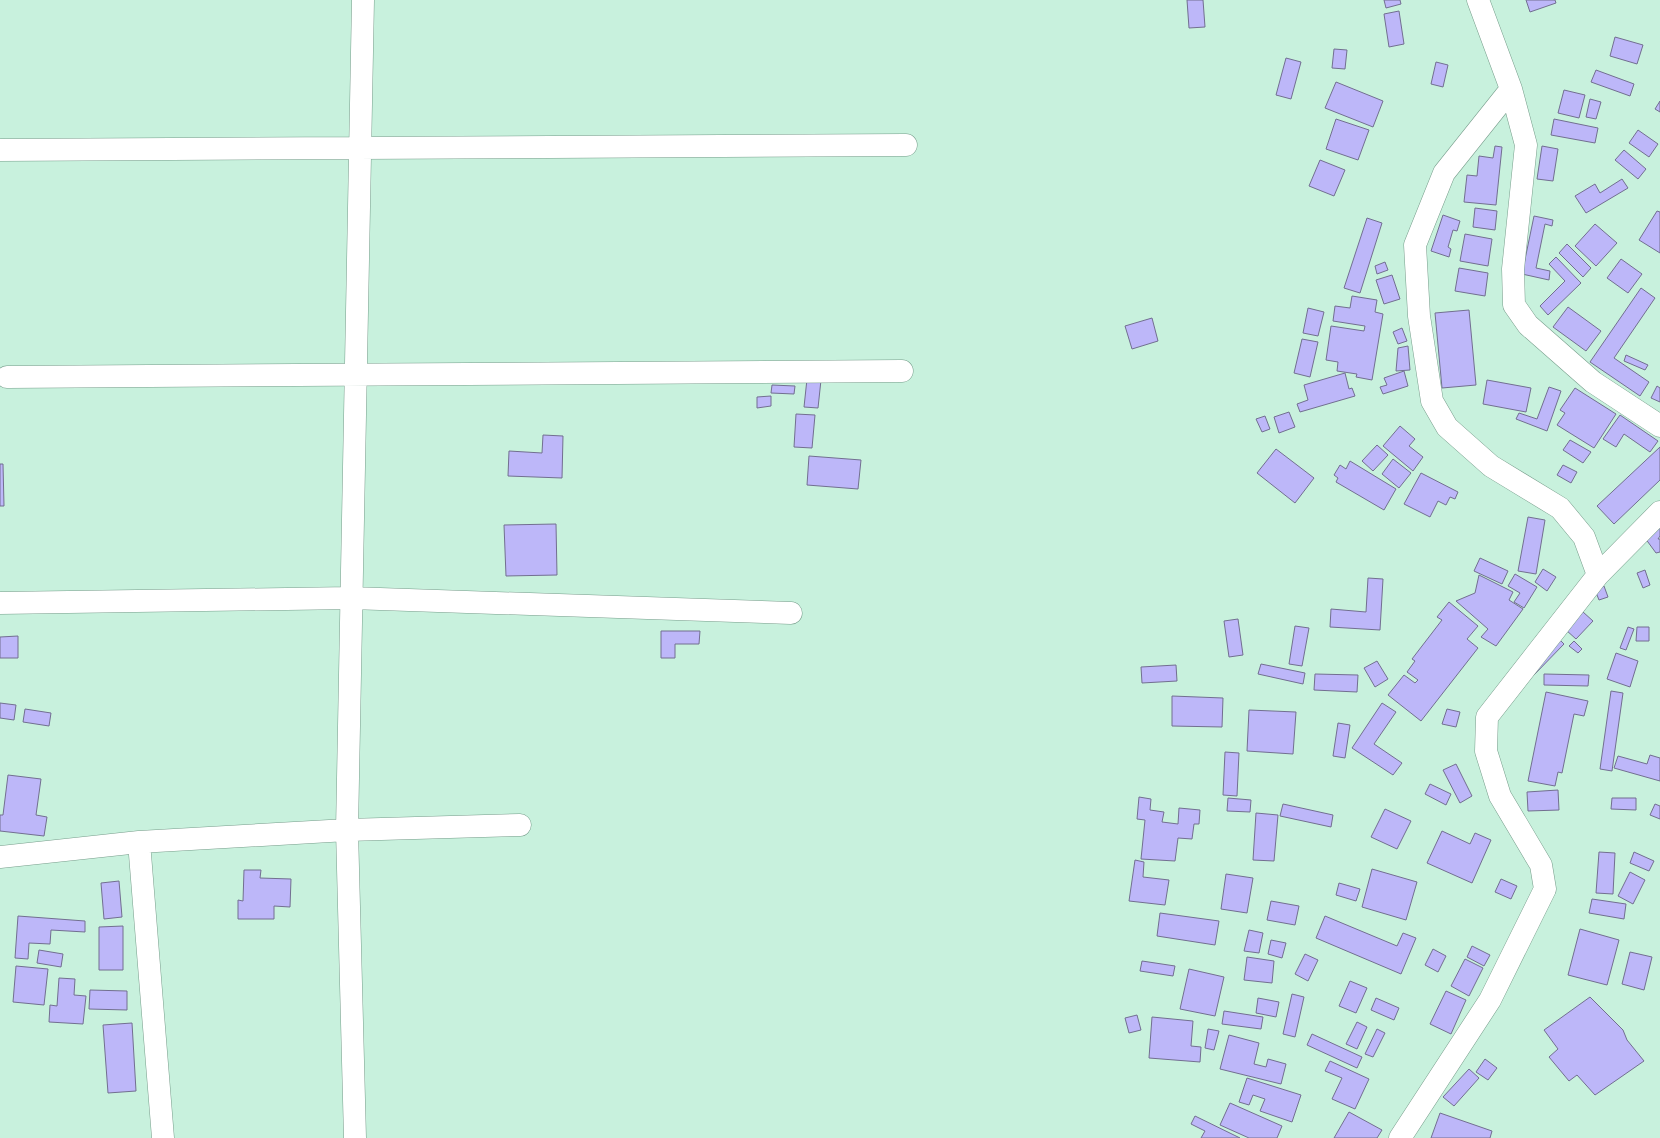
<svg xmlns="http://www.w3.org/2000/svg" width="1660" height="1138" font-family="'Open Sans',sans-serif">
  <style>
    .building { fill: #bdb7f9; stroke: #726f90 }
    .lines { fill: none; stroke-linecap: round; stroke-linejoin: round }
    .minor-casing { stroke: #779d8b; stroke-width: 23 }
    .minor { stroke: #fff; stroke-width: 22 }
  </style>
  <rect width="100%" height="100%" fill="#c8f1dd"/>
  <path class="building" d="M1187,0H1203L1205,27L1189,28Z
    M1384,0H1400L1401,4L1386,8Z
    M1526,0H1555L1556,3L1530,12Z
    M1399,11L1404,44L1389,47L1384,14Z
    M1615,37L1643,45L1637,64L1610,56Z
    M1334,49L1347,50L1345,69L1332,68Z
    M1286,58L1301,62L1291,99L1276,95Z
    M1436,62L1448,65L1443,87L1431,84Z
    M1596,70L1634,84L1630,96L1591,82Z
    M1336,82L1383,101L1373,127L1325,108Z
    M1564,90L1585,95L1579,118L1558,113Z
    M1590,99L1601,102L1596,119L1586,117Z
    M1660,101V112L1655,109Z
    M1336,119L1369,130L1358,160L1326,149Z
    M1554,119L1598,128L1595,143L1551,135Z
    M1638,130L1658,144L1649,157L1629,143Z
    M1495,146L1502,147L1496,205L1464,202L1467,175L1477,176L1479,156L1493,158Z
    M1542,146L1558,149L1553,181L1537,179Z
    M1624,150L1646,169L1638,179L1615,160Z
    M1320,160L1345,170L1334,196L1309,186Z
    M1622,179L1628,188L1586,213L1575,196L1595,184L1600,193Z
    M1475,208L1497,211L1495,230L1473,227Z
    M1657,211L1660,212V253L1639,240Z
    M1443,215L1460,221L1457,231L1453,230L1448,247L1451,249L1449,257L1431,251Z
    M1534,216L1553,220L1552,226L1545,224L1536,268L1550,271L1549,280L1522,274Z
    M1367,218L1382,223L1360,293L1344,288Z
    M1595,224L1617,243L1596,266L1575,246Z
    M1465,234L1492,239L1488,266L1460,261Z
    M1567,244L1591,268L1583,277L1559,253Z
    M1556,257L1581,283L1548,315L1540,306L1565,281L1549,264Z
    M1621,259L1642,274L1628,293L1607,278Z
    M1385,262L1388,270L1377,274L1375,266Z
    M1459,268L1488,273L1485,296L1455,291Z
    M1392,275L1400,299L1384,304L1376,280Z
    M1641,288L1655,298L1614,358L1649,382L1640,396L1590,362Z
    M1352,296L1377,300L1375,312L1383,314L1372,380L1356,377L1357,374L1337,371L1338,362L1326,360L1331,326L1364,331L1365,326L1333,321L1335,306L1350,308Z
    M1568,307L1601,331L1586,351L1553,327Z
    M1308,308L1324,312L1318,336L1303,333Z
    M1469,310L1476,385L1442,388L1435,313Z
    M1152,318L1158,341L1132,349L1125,326Z
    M1402,328L1407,341L1398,344L1393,332Z
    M1302,339L1318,342L1310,377L1294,373Z
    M1408,346L1410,370L1396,371L1398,348Z
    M1626,355L1648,365L1645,370L1624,361Z
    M1404,371L1408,386L1383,394L1380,387L1387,385L1384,378Z
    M1345,373L1349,389L1352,388L1355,396L1300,412L1297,404L1308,400L1304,385Z
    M807,379L821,380L818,408L804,407Z
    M1487,380L1531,388L1526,412L1483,404Z
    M772,385L795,386L794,394L771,393Z
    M1657,386L1660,388V402L1651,398Z
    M1549,387L1561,391L1547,431L1516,419L1519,413L1537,419Z
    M1575,388L1616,414L1594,448L1557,425L1565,413L1560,410Z
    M771,396V406L757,408V397Z
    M1289,412L1295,427L1279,433L1274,417Z
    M796,414L815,415L812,448L794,447Z
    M1620,415L1658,441L1650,452L1624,434L1616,447L1603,439Z
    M1265,416L1270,429L1262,432L1256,419Z
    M1400,426L1415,439L1409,446L1423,457L1413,471L1383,446Z
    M543,435L563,436L562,478L508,476L509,451L542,453Z
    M1570,440L1591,452L1583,463L1563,450Z
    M1377,445L1388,455L1373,471L1362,461Z
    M1660,447V480L1614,524L1597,506Z
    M1276,449L1314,478L1295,503L1257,473Z
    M809,456L861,460L858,489L807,485Z
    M1393,459L1411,473L1399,488L1382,474Z
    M1350,461L1396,489L1384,510L1336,482L1338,478L1334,475L1340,465L1346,469Z
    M0,464H3L4,506H0Z
    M1563,465L1577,472L1571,483L1557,475Z
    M1421,473L1458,492L1455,499L1450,497L1446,505L1438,501L1430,517L1404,504Z
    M1528,517L1545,520L1536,574L1518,571Z
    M1660,521V536L1658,539H1660V552L1656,553L1645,538Z
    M556,524L557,575L506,576L504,525Z
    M1480,558L1508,571L1502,584L1474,571Z
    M1543,569L1556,577L1547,591L1535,582Z
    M1645,570L1650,585L1643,588L1637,573Z
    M1515,574L1537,587L1524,608L1514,602L1520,593L1508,586Z
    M1479,575L1513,592L1509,600L1523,609L1496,646L1481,637L1488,629L1456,601L1475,593Z
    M1368,578L1383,579L1380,630L1330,627L1331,609L1366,612Z
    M1604,586L1608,597L1599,600L1595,590Z
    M1449,602L1478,626L1467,639L1478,648L1421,721L1388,695L1404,675L1415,683L1418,680L1407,672L1415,661L1412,659L1442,620L1437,617Z
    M1583,612L1593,621L1576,639L1566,630Z
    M1238,619L1243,655L1229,657L1224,621Z
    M1295,626L1309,628L1302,666L1289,664Z
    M1628,627L1634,629L1626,650L1620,648Z
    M1637,627H1649V641H1636Z
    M661,631H700L699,644H675V658H661Z
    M18,636V658H0V637Z
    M1558,638L1564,644L1533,676Z
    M1574,641L1582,649L1578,653L1569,646Z
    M1616,653L1638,661L1630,687L1607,679Z
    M1377,661L1388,679L1375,687L1364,668Z
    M1261,664L1305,673L1303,684L1258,674Z
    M1176,665L1177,681L1142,683L1141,667Z
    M1315,674L1358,675L1357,692L1314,690Z
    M1544,674L1589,675L1588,686L1544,685Z
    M1611,691L1623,693L1612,771L1600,769Z
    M1546,692L1588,701L1584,716L1574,714L1562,773L1558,772L1555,786L1528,781Z
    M1172,696L1223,698L1222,727L1172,726Z
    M0,703L16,705L14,720L0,718Z
    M1382,703L1396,712L1374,744L1402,763L1393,775L1352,748Z
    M25,709L51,713L49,726L23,722Z
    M1447,709L1460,712L1456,727L1442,724Z
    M1249,710L1296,712L1293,754L1247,751Z
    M1338,723L1350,725L1345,758L1333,756Z
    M1225,752L1239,753L1237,796L1223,795Z
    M1650,755L1660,758V781L1614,768L1618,756L1647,764Z
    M1456,764L1472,796L1460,803L1443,770Z
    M8,775L41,779L36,815L47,817L44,836L0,831V815H3Z
    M1430,784L1451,794L1446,805L1425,794Z
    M1558,790L1559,810L1528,811L1527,792Z
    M1139,797L1151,799L1150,810L1164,812L1162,822L1178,824L1179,808L1200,810L1199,824H1194L1192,839L1178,838L1175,861L1141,859L1145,820L1137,819Z
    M1228,798L1251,800L1250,812L1227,811Z
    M1612,798H1636V810L1611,809Z
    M1283,804L1333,815L1331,827L1280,816Z
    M1655,804L1660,806V819L1650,815Z
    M1385,809L1411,821L1397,849L1371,837Z
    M1256,813L1278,815L1274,861L1253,860Z
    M1442,831L1470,844L1475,833L1491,840L1472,883L1427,863Z
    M1599,852L1615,853L1613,894L1596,893Z
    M1634,852L1654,861L1649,871L1630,863Z
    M1135,860L1144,862L1143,877L1169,880L1165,905L1129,901Z
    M1372,869L1417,882L1406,920L1362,907Z
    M244,870H261L260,878L291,879L290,907L274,906V919H238V900L243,901Z
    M1630,872L1645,880L1633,904L1618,896Z
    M1226,874L1253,878L1247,913L1221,909Z
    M1501,879L1517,886L1511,899L1495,892Z
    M119,881L122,917L104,919L101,883Z
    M1339,883L1360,889L1356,901L1336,895Z
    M1592,899L1626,904L1624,919L1589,913Z
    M1271,901L1299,906L1295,925L1267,920Z
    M1160,913L1219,921L1215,945L1157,936Z
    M18,916L85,921V932L51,930L50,944L29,943L28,959L15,958Z
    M1325,916L1397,946L1403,933L1416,938L1401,974L1316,938Z
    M123,926V970H99V927Z
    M1580,929L1619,940L1607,985L1568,975Z
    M1249,930L1263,933L1259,953L1244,951Z
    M1271,940L1286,943L1282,958L1268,954Z
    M1472,946L1490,955L1484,966L1467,957Z
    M1433,949L1446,956L1438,972L1425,965Z
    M39,950L63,954L61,967L37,963Z
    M1630,952L1652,957L1644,990L1622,984Z
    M1305,954L1318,960L1308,981L1295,974Z
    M1247,957L1274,961L1272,983L1244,980Z
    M1465,959L1483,968L1469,996L1451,986Z
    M1142,961L1175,966L1173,976L1140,971Z
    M16,966L48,969L44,1005L13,1002Z
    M1189,969L1224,977L1215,1016L1180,1009Z
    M59,978L75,979L74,995L86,996L83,1024L49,1022L50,1005L57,1006Z
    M1350,981L1367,988L1356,1013L1339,1006Z
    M90,990L127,991V1010L89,1009Z
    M1446,991L1466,1000L1451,1034L1430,1024Z
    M1292,994L1304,997L1295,1037L1283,1034Z
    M1590,997L1623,1030L1627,1040L1644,1061L1595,1095L1577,1075L1569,1081L1549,1057L1558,1049L1544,1030Z
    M1258,998L1279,1002L1276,1017L1256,1013Z
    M1376,998L1399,1008L1394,1020L1371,1010Z
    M1224,1011L1263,1017L1261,1029L1222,1024Z
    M1137,1015L1141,1030L1129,1033L1125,1018Z
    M1152,1017L1193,1021L1191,1046L1201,1047L1200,1062L1149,1058Z
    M1357,1022L1367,1027L1357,1049L1346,1044Z
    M132,1023L136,1091L108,1093L103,1025Z
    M1208,1029L1219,1031L1214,1050L1205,1048Z
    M1377,1029L1385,1033L1373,1057L1365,1054Z
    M1312,1034L1362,1057L1357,1068L1307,1045Z
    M1229,1035L1259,1043L1254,1064L1266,1067L1268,1059L1286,1064L1281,1084L1220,1069Z
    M1485,1059L1497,1068L1488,1080L1476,1072Z
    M1330,1061L1369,1079L1355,1109L1332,1099L1342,1078L1325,1071Z
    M1469,1069L1479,1078L1454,1106L1443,1097Z
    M1247,1078L1301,1095L1292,1122L1260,1111L1265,1099L1253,1095L1249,1105L1239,1102Z
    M1230,1103L1282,1126L1277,1138H1249L1220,1125Z
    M1349,1112L1382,1130L1377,1138H1334Z
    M1440,1113L1492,1131L1490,1138H1431Z
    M1195,1116L1240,1138H1201L1205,1131L1191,1124Z"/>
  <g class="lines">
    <defs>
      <path id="minor" d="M1478,0L1511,89L1526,145L1513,269L1514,305L1528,325L1593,382L1660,426
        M1511,89L1444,173L1415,245L1419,316L1432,401L1447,427L1491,466L1560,508L1584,537L1598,575
        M0,150L906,145
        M7,377L902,371
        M0,603L351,598L791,613
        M139,842L163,1138
        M0,857L139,842L347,830L520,825
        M355,1138L347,830L363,0
        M1400,1138L1490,1000L1545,889L1541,865L1500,796L1486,751L1487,717L1598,575L1660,512"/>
    </defs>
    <use href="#minor" class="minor-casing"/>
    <use href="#minor" class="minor"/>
  </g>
</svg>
